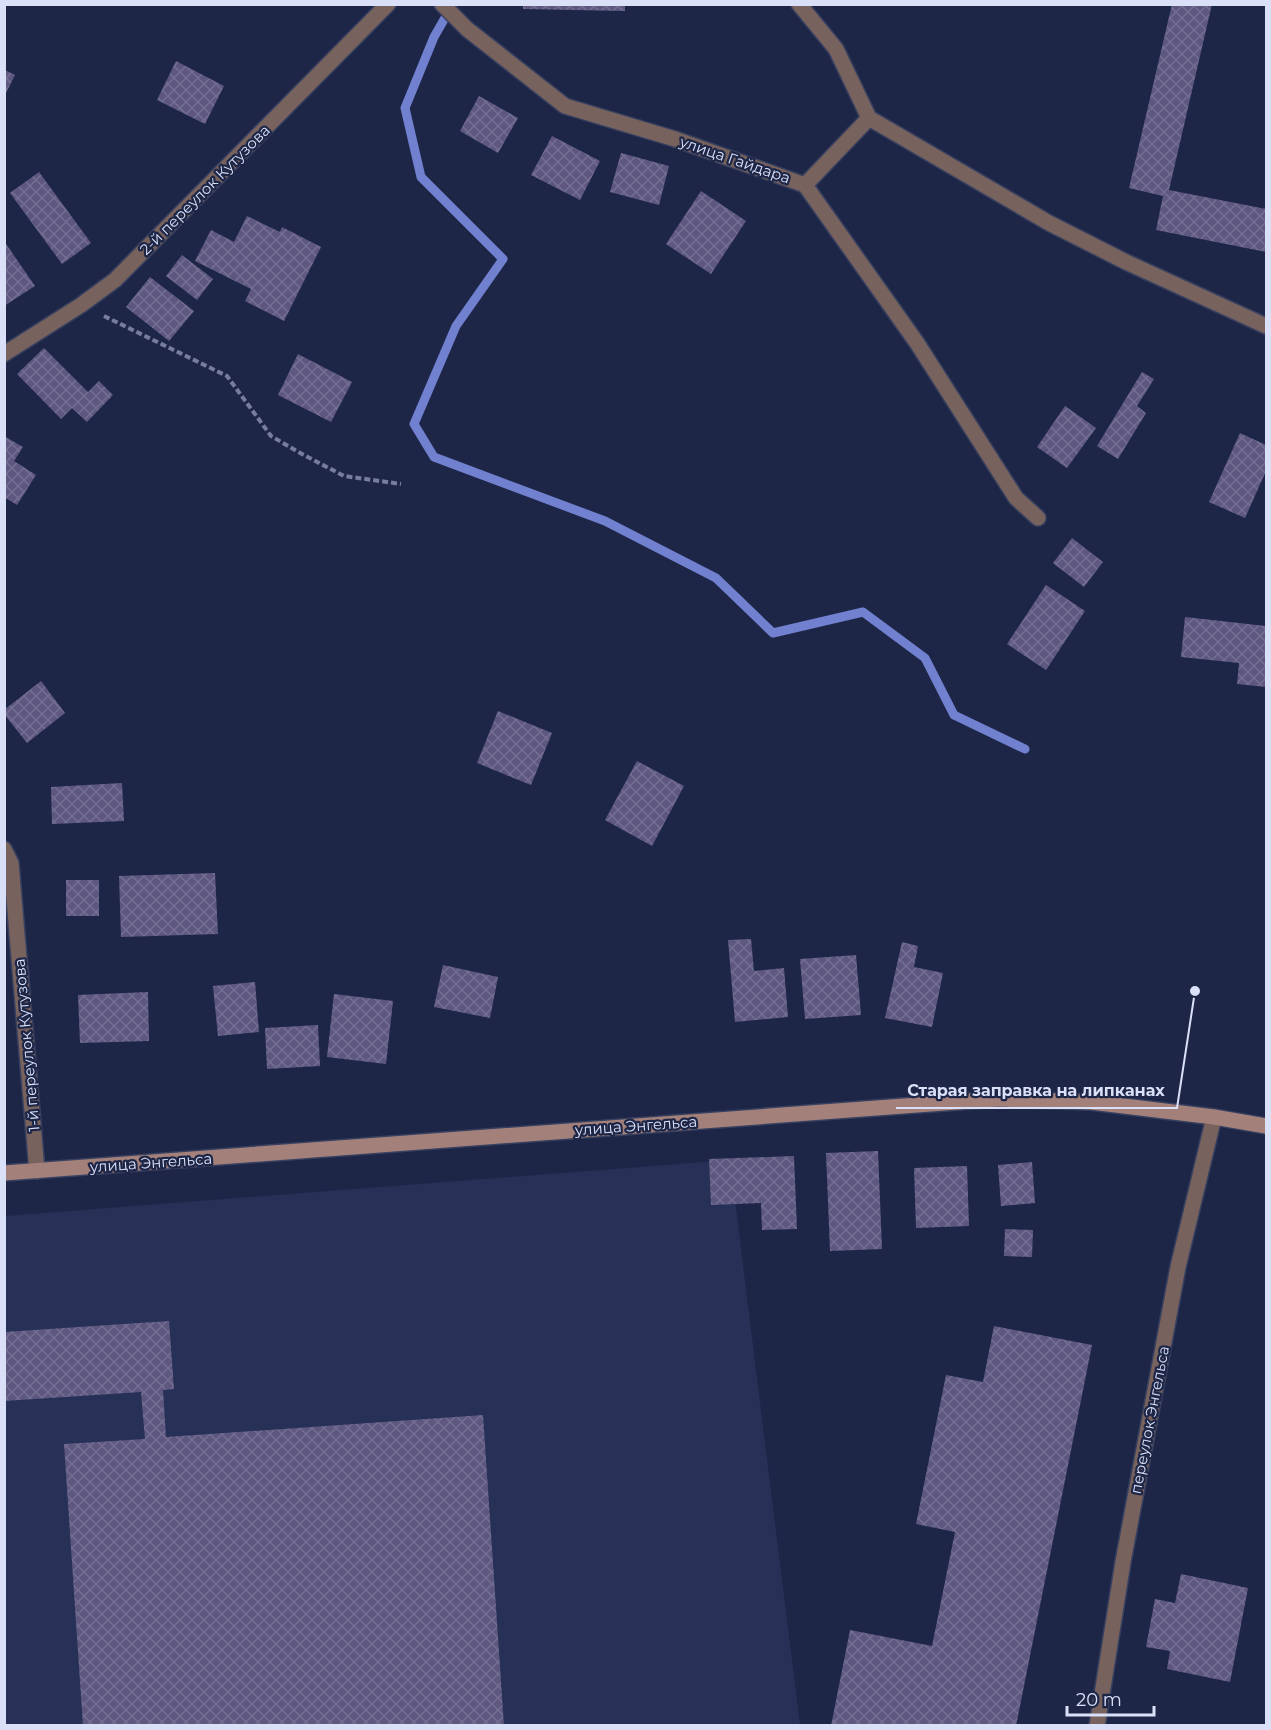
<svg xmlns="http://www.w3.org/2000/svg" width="1271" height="1730" font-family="Montserrat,sans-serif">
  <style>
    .built { fill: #273057 }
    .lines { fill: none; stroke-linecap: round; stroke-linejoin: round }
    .stream { stroke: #7181cf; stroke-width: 9 }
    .building { fill: url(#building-cross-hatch) }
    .street-casing { stroke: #384060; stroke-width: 18 }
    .secondary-casing { stroke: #384060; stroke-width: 18 }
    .path { stroke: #777e9b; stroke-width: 4; stroke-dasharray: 6 3; stroke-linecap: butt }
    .street { stroke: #77625d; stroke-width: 15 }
    .secondary { stroke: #a3817a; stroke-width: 15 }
    .labels { text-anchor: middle; stroke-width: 4.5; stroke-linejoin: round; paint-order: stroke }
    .street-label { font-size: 15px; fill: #d9e0f7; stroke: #1e2648 }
    .leader { fill: none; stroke: #d9e0f7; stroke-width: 2 }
    .callout-dot { fill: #d9e0f7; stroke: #1e2648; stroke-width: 2 }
    .callout-label { font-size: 16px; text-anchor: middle; font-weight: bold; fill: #d9e0f7; stroke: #1e2648; stroke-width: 4.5; stroke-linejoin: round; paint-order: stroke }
  </style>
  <defs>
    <pattern id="building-cross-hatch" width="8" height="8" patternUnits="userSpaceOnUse" patternTransform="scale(1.5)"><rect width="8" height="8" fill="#5e577f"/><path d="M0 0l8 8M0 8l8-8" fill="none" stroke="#746f92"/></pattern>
  </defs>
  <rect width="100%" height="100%" fill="#1e2648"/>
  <path class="built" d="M730,1160L800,1725L5,1726V1216Z"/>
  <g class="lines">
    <path class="stream" d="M453,4L434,37L405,108L421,177L503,259L456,326L414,424L434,457L605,521L716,578L773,633L863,612L925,658L954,715L1025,749"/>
  </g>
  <path class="building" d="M523,4H625V11L523,9Z
    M1172,4H1212L1169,190L1266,209V252L1156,230L1163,196L1129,188Z
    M176,61L224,86L205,124L157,100Z
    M5,70L15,75L5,95Z
    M479,96L518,118L498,153L460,131Z
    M552,136L600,161L580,200L531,175Z
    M621,153L669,166L659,205L610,192Z
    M39,172L91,243L62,264L10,193Z
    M701,191L746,221L711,274L666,244Z
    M247,216L280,232L282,227L321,247L284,321L245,301L251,289L195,261L211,230L234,242Z
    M4,241L35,286L4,306Z
    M182,255L213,279L197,300L166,276Z
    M150,277L194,311L169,341L126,307Z
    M44,348L88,392L99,381L113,395L87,422L72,408L61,419L17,374Z
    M298,354L352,382L331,422L278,395Z
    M1142,372L1154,379L1137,406L1146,413L1118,459L1097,446Z
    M1065,406L1096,428L1067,468L1037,447Z
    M1240,433L1266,445V471L1245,518L1209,502Z
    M4,436L23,447L14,461L36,475L17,505L4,497Z
    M1072,538L1103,562L1084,587L1053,563Z
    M1046,585L1085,611L1046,670L1007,644Z
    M1185,617L1266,626V687L1237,684L1239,663L1181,657Z
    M41,681L65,713L27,743L4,714V710Z
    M498,711L552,733L531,785L477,763Z
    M637,761L684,786L652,846L605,820Z
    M122,783L124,821L52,824L51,787Z
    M215,873L218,934L121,937L119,876Z
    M66,880H99V916H66Z
    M751,939L754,971L784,968L788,1017L735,1022L728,940Z
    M902,942L918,946L914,967L943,973L932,1027L885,1018Z
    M856,955L861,1015L805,1019L800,959Z
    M443,965L498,977L490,1018L434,1007Z
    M255,982L259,1032L218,1036L213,986Z
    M148,992L149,1041L80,1043L78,995Z
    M334,994L393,1001L386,1064L327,1057Z
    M318,1025L320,1066L267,1069L265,1028Z
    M878,1151L882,1249L830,1251L826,1153Z
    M794,1156L797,1229L762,1230L761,1203L711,1205L709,1159Z
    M1032,1162L1035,1203L1001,1206L998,1165Z
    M967,1166L969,1226L916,1228L914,1168Z
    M1005,1229L1033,1230L1032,1257L1004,1256Z
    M169,1321L174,1389L163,1390L166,1437L483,1415L504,1726H83L64,1444L145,1439L141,1392L4,1401V1332Z
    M994,1326L1092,1345L1016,1726H831L850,1630L932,1646L955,1532L916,1524L946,1375L983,1382Z
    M1181,1574L1248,1588L1230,1682L1167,1669L1170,1651L1146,1647L1155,1599L1175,1603Z"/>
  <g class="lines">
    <defs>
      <path id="street" d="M442,4L467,29L565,106L675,139L805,185L917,343L1016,498L1038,518
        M799,4L836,49L869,118L805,185
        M869,118L1049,223L1126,262L1266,326
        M4,354L81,305L115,280L388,4
        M4,849L11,863L37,1171
        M1097,1726L1123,1562L1178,1267L1214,1117"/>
      <path id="secondary" d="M4,1173L998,1099L1091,1102L1214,1117L1266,1126"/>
    </defs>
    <use href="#street" class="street-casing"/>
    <use href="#secondary" class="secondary-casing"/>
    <path class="path" d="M104,316L227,376L271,436L302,454L344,476L401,484"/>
    <use href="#street" class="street"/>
    <use href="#secondary" class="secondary"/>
  </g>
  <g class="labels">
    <g class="street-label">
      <text transform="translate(735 160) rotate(19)" y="5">улица Гайдара</text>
      <text transform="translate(205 190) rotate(-45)" y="5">2-й переулок Кутузова</text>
      <text transform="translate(27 1045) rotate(-95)" y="5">1-й переулок Кутузова</text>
      <text transform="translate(636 1126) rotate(-4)" y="5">улица Энгельса</text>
      <text transform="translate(151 1163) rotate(-4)" y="5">улица Энгельса</text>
      <text transform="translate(1150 1420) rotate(-79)" y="5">переулок Энгельса</text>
    </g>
  </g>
  <path class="leader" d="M1195 991L1177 1108H896"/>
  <circle class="callout-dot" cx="1195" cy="991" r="6"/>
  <g class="callout-label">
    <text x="1036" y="1096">Старая заправка на липканах</text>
  </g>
  <rect width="1271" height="1730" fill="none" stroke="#d9e0f7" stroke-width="12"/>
  <path d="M1067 1706v9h87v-9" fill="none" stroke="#d9e0f7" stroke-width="3"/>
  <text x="1076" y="1706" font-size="18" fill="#d9e0f7" stroke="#1e2648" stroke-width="4.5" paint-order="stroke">20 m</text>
</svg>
